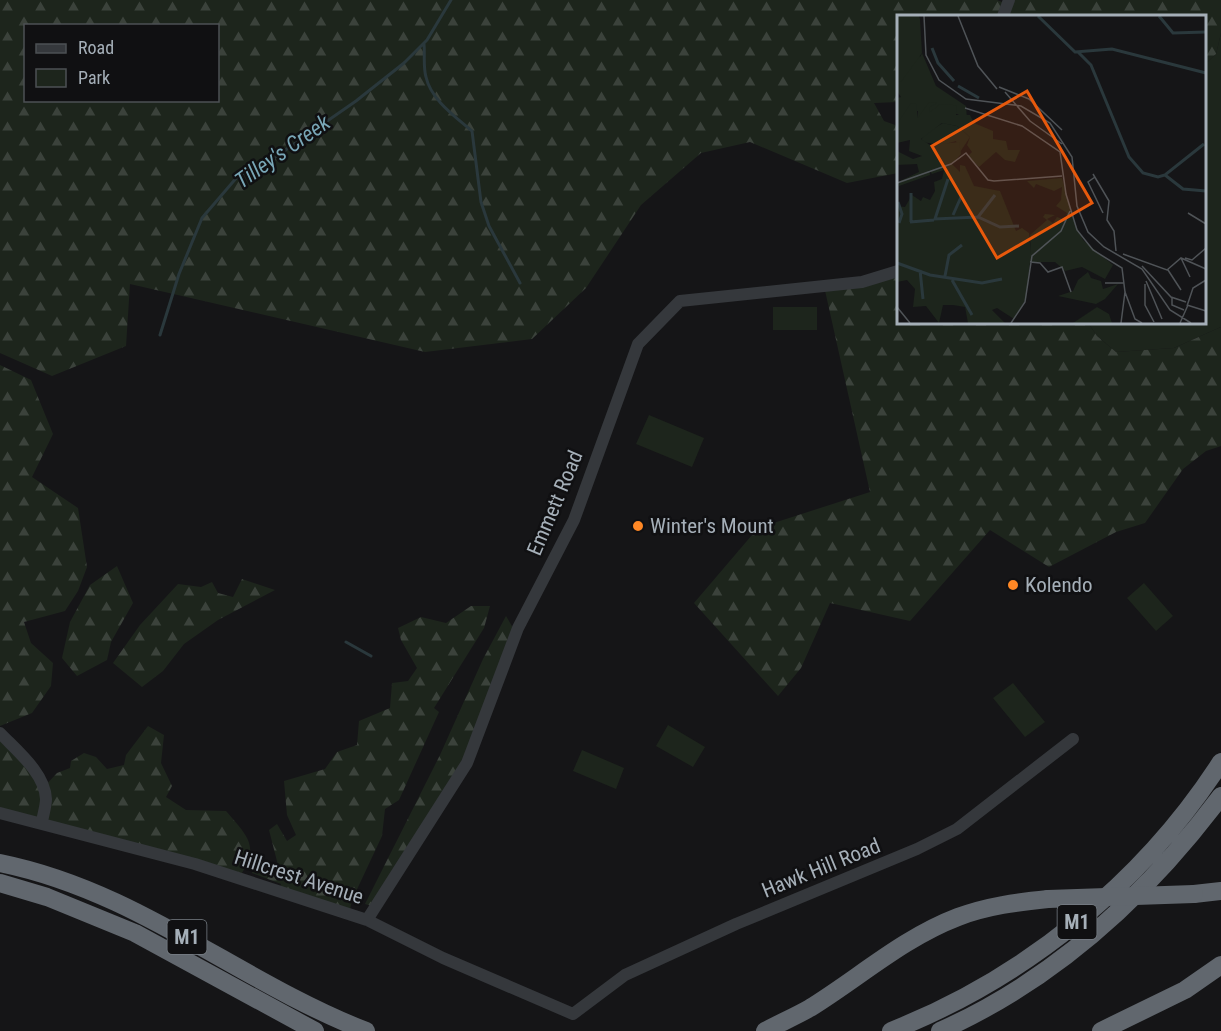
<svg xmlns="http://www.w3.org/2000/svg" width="1221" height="1031" font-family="'Roboto Condensed',sans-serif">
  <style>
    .green { fill: #1d251c }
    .forest { fill: url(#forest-firs); fill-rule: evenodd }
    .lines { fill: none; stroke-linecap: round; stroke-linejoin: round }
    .stream { stroke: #2a383c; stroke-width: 3 }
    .minor { stroke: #35383c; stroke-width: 12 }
    .highway { stroke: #61676e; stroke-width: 18 }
    .highway-bridge { stroke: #61676e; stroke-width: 18 }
    .poi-dot { fill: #ff8825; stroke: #101012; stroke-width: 2 }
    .labels { text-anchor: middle; stroke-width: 5; stroke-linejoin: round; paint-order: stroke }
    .shield { fill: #101012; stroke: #787f86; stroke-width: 1.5 }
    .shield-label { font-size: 20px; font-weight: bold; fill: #a5afb8 }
    .street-label { font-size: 21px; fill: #a5afb8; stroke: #101012 }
    .poi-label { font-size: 21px; fill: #a5afb8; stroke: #101012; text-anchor: start }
    .water-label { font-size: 22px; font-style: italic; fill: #79a7b7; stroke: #101012 }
    .inset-river { fill: none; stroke: #2a383c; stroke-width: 3 }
    .inset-road { fill: none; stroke: #4f5357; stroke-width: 1.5 }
    .view { fill: #e8590c; fill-opacity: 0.15; stroke: #e8590c; stroke-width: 3 }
    .inset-edge { fill: none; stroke: #a5afb8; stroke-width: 3 }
  </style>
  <defs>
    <pattern id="forest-firs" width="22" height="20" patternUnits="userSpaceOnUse" patternTransform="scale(1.5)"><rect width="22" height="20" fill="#1d251c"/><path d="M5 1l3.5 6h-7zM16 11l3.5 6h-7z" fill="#3b423b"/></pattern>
  </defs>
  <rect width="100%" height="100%" fill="#151517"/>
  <path class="green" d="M1221,33V327L1174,348L1116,352L1097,336L1088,323L1204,322L1205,64L1216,54Z
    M773,307H817V330H773Z
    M649,415L704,438L692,467L636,444Z
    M1144,583L1173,616L1156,631L1127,598Z
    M1013,683L1045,722L1025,737L993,698Z
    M668,725L705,747L693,767L656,746Z
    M582,750L624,768L616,789L573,771Z"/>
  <path class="forest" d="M0,0H997L1007,4L1009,0H1221V33L1216,54L1205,64L1204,16H898V102L874,103L884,121L898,126V173L847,183L750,142L701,153L641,205L586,288L532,339L425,352L130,284L126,346L52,376L0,353ZM26,26H218V100H26Z
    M898,271V322L1088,323L1097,336L1116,352L1174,348L1221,327V446L1206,451L1183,469L1145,523L1116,532L1049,567L990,530L910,621L830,603L801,668L778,696L694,603L758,528L870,492L824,286Z
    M0,365L31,380L53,434L32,477L78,508L87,567L78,591L65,611L24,622L31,643L53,663L51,686L32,713L0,726Z
    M117,566L133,603L111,642L107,660L77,676L62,658L70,622L90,585Z
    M242,579L275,590L218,620L184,644L163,671L142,687L113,663L140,625L178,584L201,587L212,582L218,593L233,597Z
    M471,606H490L484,628L434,708L439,712L399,800L385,809L382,836L352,900L349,914L279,891L281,884L252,873L254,862L278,865L269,830L277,824L287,841L296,835L287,815L284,781L325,769L337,752L357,745L359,721L390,708L392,683L408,681L417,668L401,640L398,628L421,617L446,623Z
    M506,616L516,633L467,763L375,907L365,904L440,755L483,659Z
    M148,726L164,735L161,763L172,786L166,797L186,810L226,811C249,838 260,846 239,878L0,813V741L40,781L43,788L57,773L70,768L71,761L84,753L96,757L107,769L124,765L126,755Z"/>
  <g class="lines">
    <path class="stream" d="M424,44C425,54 423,67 426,77C431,100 456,117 472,131L481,202L489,226L520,283
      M160,335L179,274L202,218L238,176L274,158L356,101L404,63L427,40L451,0
      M346,642L371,656"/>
    <path class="minor" d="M1003,16L1009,0
      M0,733C16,750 45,773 46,799C46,806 43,815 42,822
      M0,813L195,864L367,920L443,958L573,1014L625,975L736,924L917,849L957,829L1073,739
      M367,920L467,763L518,628L574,520L638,344L680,301L862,282L898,271"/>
    <path class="highway" d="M0,863C138,891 238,981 366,1031
      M0,883L47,897L135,933L315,1031
      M1194,894L1221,891
      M765,1031C780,1023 796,1016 810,1008C860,977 903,938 958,917C987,906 1018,902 1048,899
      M891,1031C1025,978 1143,883 1221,762
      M940,1031C1054,980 1147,895 1221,796
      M1101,1031L1185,990L1221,965"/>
    <path class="highway-bridge" d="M1048,899L1194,894"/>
  </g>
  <g class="poi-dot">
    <circle cx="638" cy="526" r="6"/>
    <circle cx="1013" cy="585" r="6"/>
  </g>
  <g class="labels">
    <g class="shield">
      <rect x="1057.5" y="905" width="39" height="34" rx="4.5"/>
      <rect x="167.5" y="920" width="39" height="34" rx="4.5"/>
    </g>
    <g class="shield-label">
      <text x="1077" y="929">M1</text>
      <text x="187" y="944">M1</text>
    </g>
    <g class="street-label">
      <text transform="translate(555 503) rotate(-67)" y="7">Emmett Road</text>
      <text transform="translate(821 868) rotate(-22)" y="7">Hawk Hill Road</text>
      <text transform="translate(299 877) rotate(18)" y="7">Hillcrest Avenue</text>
    </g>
    <g class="poi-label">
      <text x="650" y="533">Winter's Mount</text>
      <text x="1025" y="592">Kolendo</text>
    </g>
    <g class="water-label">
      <text transform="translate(282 151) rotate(-35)" y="8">Tilley's Creek</text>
    </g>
  </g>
  <g transform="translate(897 15)">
    <rect width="309" height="309" fill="#151517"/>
    <path d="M0,1H3L23,42L25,38L39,71L69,91L70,104L60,99L21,103V96L9,99L0,109V83L4,82L0,76ZM46,108L60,111L73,122L63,137L59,126L46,130L24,127L26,120Z" fill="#1d251c"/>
    <path d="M0,1H22L23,4L25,38L4,67L0,66ZM32,87L40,88L33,92L32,98L43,89L56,90L60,91L59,100H73L77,108L96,116V124L109,126L111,135H123L118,147L108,145L99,137L82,152L71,141L75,137L70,130L73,122L60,111L45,108L24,124L33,130L62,127L64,139L55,149L63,157V150L68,151L77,171L103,176L119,216L125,213L132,218L134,239L133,220L150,205L146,202L148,199L158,200L150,204L156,208L160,202L168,205L170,198L159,191L164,185L165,172L157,176L139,169L137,173L130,166L165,163L176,204L186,225L216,250L208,264L185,252L168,256L158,247H133L129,284L117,304L100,293L95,295L108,308H71L68,292L56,290H46L42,308L29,291L16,292L18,274L10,265L0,267V191L8,192L15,180L24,186L26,182L33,185L38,176L37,167L45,164L47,155L35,159L32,155L33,160L2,171L1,167L22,157L20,149L0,150V136L16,144L25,141L12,136L13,125L0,128V109L14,88L19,89L21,103ZM191,257L194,263L204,266L206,274L221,269L208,284L199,289L161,281L176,276L181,265ZM200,292L212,299L215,308H176Z" fill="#1d251c"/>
    <path class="inset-river" d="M141,1L178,37L215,34L309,58M262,1L276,18L309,17M35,33L41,48L57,66M181,37L194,50L232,142L246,158L261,162L268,160L307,129M61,71L82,83M268,160L286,174L309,176M51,164L38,204L81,202L103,212L122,211M1,187L5,199L2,208M56,200L64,182M81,202L98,180M13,207L37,205M14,207V178M0,248L33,260L85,268L105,264M23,255L26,284M48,261L52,240L65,230M55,265L75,300"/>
    <path class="inset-road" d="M27,1L29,40L42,65L69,84L124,91L153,108L175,142L180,191L191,217L207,232L245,254L273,295L294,308M61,1L81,51L100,74M102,72L132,84L165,115M108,77L133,106L165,129M68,93L125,111L163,137L169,179L180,215L196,235L225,253L228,277L238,304L245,308M196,159L212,186L210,205L217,216L219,236M198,162L191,167L206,198M0,168L54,149L69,138L91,165L97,166L165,161M291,198L309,209M226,239L270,255L284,243L309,254M284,243L293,262M288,243L295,245L309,233M133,247L143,248L151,257L165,252L174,277M245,251L274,282L289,287M271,255L284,275M249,266L265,304M208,268H227M248,269V290L257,307M275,283V290L287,295M290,290L309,296M290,291L296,273L309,265M0,292L13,308M114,308L128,287L135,241L164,216L173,196M224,308L228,277M283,308L291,290"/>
    <path class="view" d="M130,76L195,188L100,243L35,131Z"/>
    <rect width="309" height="309" class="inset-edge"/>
  </g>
  <rect x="24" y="24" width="195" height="78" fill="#101012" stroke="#4c5054" stroke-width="1.5"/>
  <rect x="36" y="44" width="30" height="9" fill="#35383c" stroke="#4c5054" stroke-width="1.5"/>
  <text x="78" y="54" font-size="18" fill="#a5afb8">Road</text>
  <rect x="36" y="69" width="30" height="18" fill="#1d251c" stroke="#4c5054" stroke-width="1.5"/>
  <text x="78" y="84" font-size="18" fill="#a5afb8">Park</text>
</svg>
